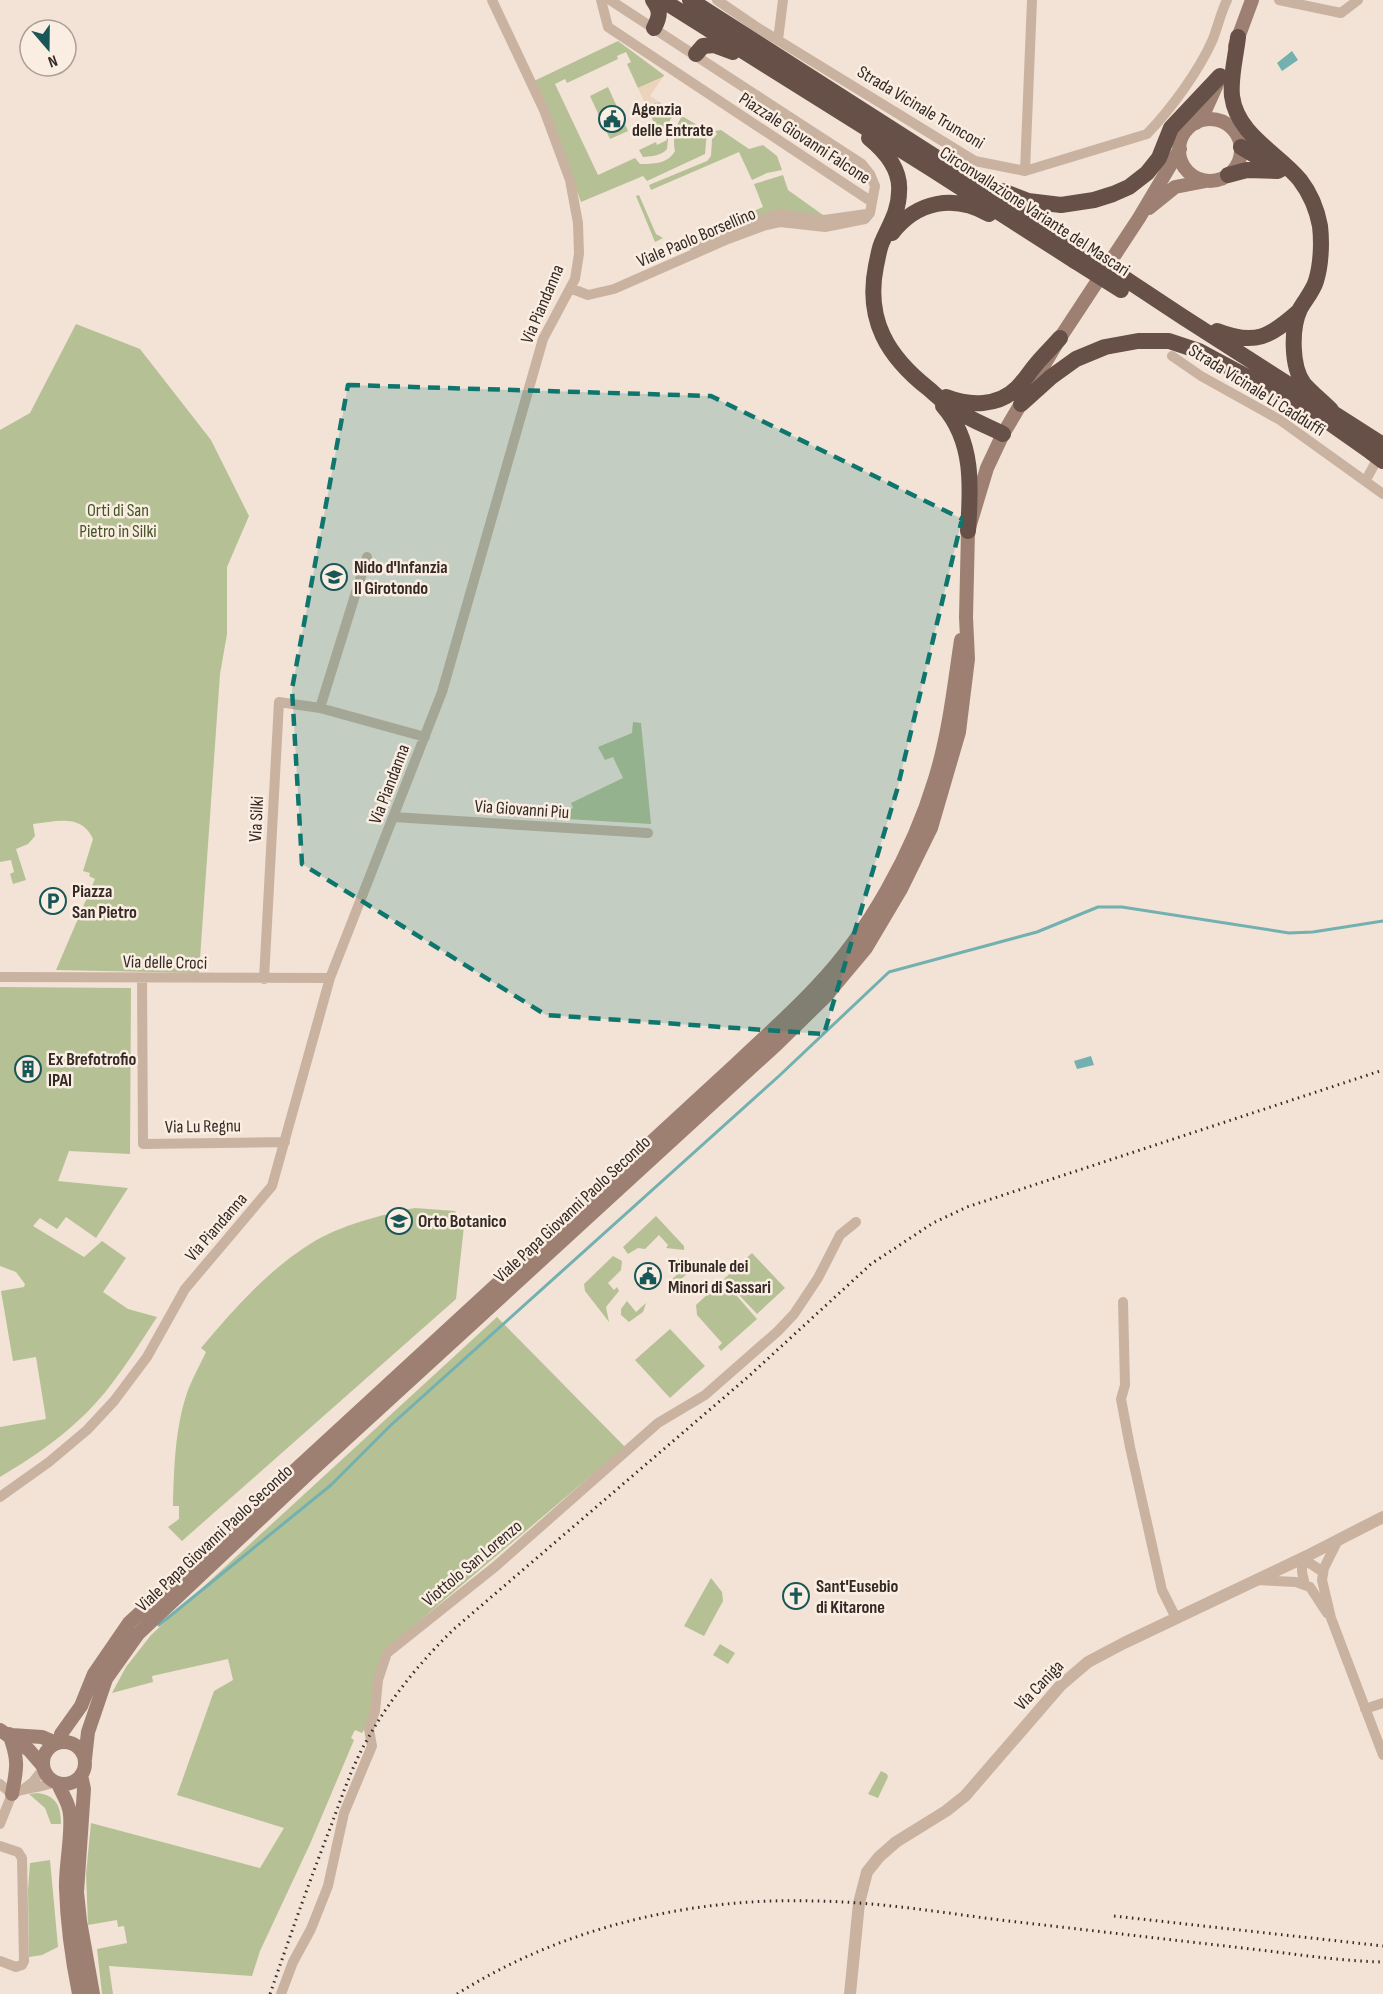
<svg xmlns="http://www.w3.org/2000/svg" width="1383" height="1994" font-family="'Sofia Sans Condensed',sans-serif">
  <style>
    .green { fill: #b5c195 }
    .plaza { fill: #ebd4bb }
    .water { fill: #73b0b0 }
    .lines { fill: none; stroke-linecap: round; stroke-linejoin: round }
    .stream { stroke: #73b0b0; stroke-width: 3 }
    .minor { stroke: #cab2a1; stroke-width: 10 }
    .tertiary { stroke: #cab2a1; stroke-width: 12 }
    .secondary { stroke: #9e8073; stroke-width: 14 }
    .trunk { stroke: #665048; stroke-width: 16 }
    .rail { stroke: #342925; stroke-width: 3; stroke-dasharray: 1.5 4.5; stroke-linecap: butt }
    .trunk-bridge { stroke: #665048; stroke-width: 16 }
    .marked { fill: #0f766e; fill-opacity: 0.2; stroke: #0f766e; stroke-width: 4.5; stroke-dasharray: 12 8; stroke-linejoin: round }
    .labels { text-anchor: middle; stroke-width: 5; stroke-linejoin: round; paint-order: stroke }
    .street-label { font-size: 18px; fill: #342925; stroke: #faeee2 }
    .poi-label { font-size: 18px; font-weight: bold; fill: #342925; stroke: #faeee2; text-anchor: start }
    .park-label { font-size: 18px; fill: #455427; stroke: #faeee2 }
  </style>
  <rect width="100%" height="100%" fill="#f2e3d6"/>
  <path class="green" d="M618,41L664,75L663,77L638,88L627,64L631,62L626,52L617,56L618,59L567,83L565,79L555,84L598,175L635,158L640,164C653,164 668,164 675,151C672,140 676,125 682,116L707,131L705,154L647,181L643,176L581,202L539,89L534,81Z
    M608,87L628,131L610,139L590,96Z
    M659,102L676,112L670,120L667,149C662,156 651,156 643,157L639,150L656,142L657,145L667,140L663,131L659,133L646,106Z
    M721,130L749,149L763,145L777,156L782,170L767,173L752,180L739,152L651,190L649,185L707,161L711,156L712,139L717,134L715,131Z
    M783,175L788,190L823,215L758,216L676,251L675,245L763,207L754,184Z
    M639,195L656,234L663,238L655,242L636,196Z
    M76,324L140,349L211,440L249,516L227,567V634L220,674L199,973L56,970L95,879L89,876L90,873L83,871L93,839C81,813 56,822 33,824L35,836L28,844L16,849L26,880L13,884L10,874L14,872L11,860L0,862V430L30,413Z
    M633,722L641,723L651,824L567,819L568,811L573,808L571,803L623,778L613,757L605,760L598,747L632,733Z
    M0,987L131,988L130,1154L69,1151L58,1181L128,1188L96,1238L66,1217L57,1229L40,1218L33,1226L84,1257L102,1241L126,1258L103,1292L128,1309L157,1317C142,1340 127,1364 110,1386C80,1425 42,1452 0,1477V1427L46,1419L36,1357L13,1361L1,1291L24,1287L25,1284L16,1272L0,1266Z
    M415,1208L455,1211L464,1226L456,1299L182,1541L168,1527L179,1519V1506H173C174,1467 175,1427 188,1390C193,1377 200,1365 206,1352L201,1348C233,1310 267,1271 310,1244C340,1225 381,1215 415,1208Z
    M656,1216L684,1246V1250L666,1248L668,1245L659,1235L645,1249L638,1248L628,1254L623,1247Z
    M752,1253L785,1288L757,1314L724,1279Z
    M613,1256L622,1261L621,1270L608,1283L614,1290L617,1287L619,1291L606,1307L609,1322L585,1291L584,1284Z
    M675,1259H680L691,1270L676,1284L668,1283L683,1269Z
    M723,1280L757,1319L721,1351L718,1347L722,1343L697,1315L696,1305Z
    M627,1301L636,1312L646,1303L643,1312L629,1322L621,1315V1309Z
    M497,1317L625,1447L384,1651L375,1711L362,1733L355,1730L351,1738L354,1740L310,1844L260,1951L252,1976L109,1966L113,1994H102L97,1949L127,1943L124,1926L118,1927L117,1920L88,1925L86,1874L91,1823L260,1868L284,1828L177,1795L214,1691L233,1680L228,1659L152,1676L153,1682L112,1693L126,1667L151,1635Z
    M670,1329L705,1366L670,1398L635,1360Z
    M711,1578L722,1592L723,1601L704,1636L684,1626Z
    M720,1644L735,1653L728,1664L713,1655Z
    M881,1771L887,1774L888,1777L878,1798L868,1794Z
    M37,1793C56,1795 61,1806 61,1824H51L45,1808L29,1794Z
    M50,1860L58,1947L42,1955L29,1957L28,1890L30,1863Z"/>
  <path class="plaza" d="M663,77L650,96L659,102L646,106L638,88Z"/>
  <path class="water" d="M1292,51L1298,60L1282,71L1277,63Z
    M1091,1056L1094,1065L1077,1069L1074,1061Z"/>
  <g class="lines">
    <path class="stream" d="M159,1625L331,1485L391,1425L779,1076L889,972L1037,932L1098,907H1122L1289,933L1313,932L1383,921"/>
    <path class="minor" d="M601,0L608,27L872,202
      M717,0L755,26L975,161L1025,171L1147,134C1171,109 1199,71 1213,39C1218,26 1221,12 1227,0
      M1279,0L1341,13L1358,0
      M778,40L783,0
      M1025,171L1032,0
      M694,246L727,231L778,214L824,220L867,214
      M570,288L588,295L614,289L728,239L766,225L780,222L825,227L865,219L870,213L875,186L870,174L862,164L610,0
      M1172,356L1201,376L1280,420L1383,494
      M1366,480L1380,454
      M320,708L367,557
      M393,817L648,833
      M0,977L330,978
      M142,978L143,1144L285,1142
      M264,979L279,702L320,708L425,737
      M1123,1302L1125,1385L1121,1399L1130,1447L1162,1590L1176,1618
      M0,1497L49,1462L87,1430L114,1401L147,1357L185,1289L272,1186L330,978L442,692L543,339L575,279L579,254L578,223L570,180L544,110L492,0
      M1338,1540L1324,1568L1322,1580L1331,1618L1383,1755
      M1256,1580L1296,1582L1310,1587L1327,1613
      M1305,1585L1302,1572V1558L1323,1572
      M1365,1709L1383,1703
      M0,1784L12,1794
      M25,1788L33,1782L43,1769
      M0,1824L12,1794C25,1786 40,1789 54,1782
      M0,1846L18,1852L22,1858L24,1961L22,1965L16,1967L0,1961
      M281,1994L293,1962L311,1929L328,1886L344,1813L372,1746L369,1729L375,1711L378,1680L387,1653L496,1566L658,1423L705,1395L778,1331L794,1314L818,1278L840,1235L856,1222"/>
    <path class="tertiary" d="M850,1994L859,1903L867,1872L879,1857L896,1842L946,1811L965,1796L1060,1686L1088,1662L1124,1643L1307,1556L1383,1517"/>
    <path class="secondary" d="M1235,46L1252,0
      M1179 150a31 31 0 1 1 62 0a31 31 0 1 1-62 0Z
      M1196,123L1205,111L1218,82
      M1149,208L1175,187L1206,181
      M0,1730L29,1750L42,1765
      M9,1734C19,1760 17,1768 12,1794
      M11,1735L42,1737L56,1743
      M60,1741L61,1734L81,1706L94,1674L129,1623L734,1066C761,1040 790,1015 816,987C869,932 913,852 935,779C949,734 954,686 961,640
      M43 1763a21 21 0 1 1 42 0a21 21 0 1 1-42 0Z
      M85,1759L88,1732L106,1679L138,1634L310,1472L778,1043L825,997L866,948L901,889L931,828L959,732L968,659L966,617L968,531L987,468L1003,434L1060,338L1139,218L1180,149
      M81,1775L84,1789L77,1892L80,1921L93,1994
      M58,1783C61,1792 67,1800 69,1809C74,1826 65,1866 66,1888C67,1923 72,1959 79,1994"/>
    <path class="trunk" d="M653,0C661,11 660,16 654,28
      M662,0L930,168L1075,261
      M690,0L1081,250
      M1238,37C1236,56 1230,77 1232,96C1237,135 1278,153 1300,180C1310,193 1317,210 1320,226C1322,243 1321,265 1316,281C1313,291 1305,300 1300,309C1291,328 1291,367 1304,384C1312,393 1322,401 1331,410
      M696,54L703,46L714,45L733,52
      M869,138C885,151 901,170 899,192C899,210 890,224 883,240C879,247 878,258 876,266C865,320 888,357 929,389C937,396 945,404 954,409C969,419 987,426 1003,434
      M1241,147L1280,170
      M1228,175L1247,170L1278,171
      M1002,191L1028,201L1061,205L1094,200L1113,194L1129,187L1147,173L1159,158L1171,128L1220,76
      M892,233C917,201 954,194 989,214
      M1127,280L1183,317L1383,445
      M1217,331C1255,346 1270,337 1299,311
      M946,397C969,406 998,407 1017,388C1025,380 1030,371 1038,362C1045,354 1053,346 1060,338
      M1021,404L1051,377L1076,359L1105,347L1138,341H1169L1199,351L1323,418
      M943,406C974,441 971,487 968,531
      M1317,414L1371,452"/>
    <path class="rail" d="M1114,1916L1383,1946
      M270,1994C289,1939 308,1885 329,1831C339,1805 348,1777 361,1751C385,1705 417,1665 454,1629L749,1376L871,1264L933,1223L967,1207L1383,1070
      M457,1994C563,1927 692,1897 816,1901C878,1902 939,1912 1000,1920C1087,1930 1173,1940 1260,1950C1301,1955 1342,1961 1383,1962"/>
    <path class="trunk-bridge" d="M1081,250L1127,280
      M1075,261L1121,290
      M1371,452L1383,461"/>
  </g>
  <path class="marked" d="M348,385L711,396L962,519L897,790L824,1034L546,1015L302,864L292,689Z"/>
  <defs>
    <symbol id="civic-ring" viewBox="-11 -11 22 22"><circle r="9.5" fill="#faeee2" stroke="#185658" stroke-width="1.5"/><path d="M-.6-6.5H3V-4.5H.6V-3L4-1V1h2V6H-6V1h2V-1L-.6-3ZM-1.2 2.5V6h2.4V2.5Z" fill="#185658"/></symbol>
    <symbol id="school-ring" viewBox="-11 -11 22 22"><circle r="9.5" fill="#faeee2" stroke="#185658" stroke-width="1.5"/><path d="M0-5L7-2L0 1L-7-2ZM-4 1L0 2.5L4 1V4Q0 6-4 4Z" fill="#185658"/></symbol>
    <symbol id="parking-ring" viewBox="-11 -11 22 22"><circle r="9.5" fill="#faeee2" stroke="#185658" stroke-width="1.5"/><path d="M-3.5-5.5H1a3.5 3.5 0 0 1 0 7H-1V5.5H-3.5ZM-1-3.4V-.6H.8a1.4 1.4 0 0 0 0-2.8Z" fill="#185658"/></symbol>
    <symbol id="building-ring" viewBox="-11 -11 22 22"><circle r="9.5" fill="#faeee2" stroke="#185658" stroke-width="1.5"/><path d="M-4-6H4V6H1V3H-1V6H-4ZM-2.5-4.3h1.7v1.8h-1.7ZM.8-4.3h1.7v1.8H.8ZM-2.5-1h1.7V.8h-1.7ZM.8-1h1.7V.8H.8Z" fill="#185658"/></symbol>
    <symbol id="university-ring" viewBox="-11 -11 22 22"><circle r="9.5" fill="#faeee2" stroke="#185658" stroke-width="1.5"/><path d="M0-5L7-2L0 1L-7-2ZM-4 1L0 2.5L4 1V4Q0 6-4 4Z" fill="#185658"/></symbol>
    <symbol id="church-ring" viewBox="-11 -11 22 22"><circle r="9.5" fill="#faeee2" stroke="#185658" stroke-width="1.5"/><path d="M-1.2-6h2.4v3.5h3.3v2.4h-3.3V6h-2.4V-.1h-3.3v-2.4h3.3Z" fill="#185658"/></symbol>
  </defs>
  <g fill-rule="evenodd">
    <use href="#civic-ring" x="597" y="104" width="30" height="30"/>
    <use href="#school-ring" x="319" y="562" width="30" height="30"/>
    <use href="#parking-ring" x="38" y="886" width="30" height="30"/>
    <use href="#building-ring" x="13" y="1054" width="30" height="30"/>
    <use href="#university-ring" x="384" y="1206" width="30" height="30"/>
    <use href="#civic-ring" x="633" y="1261" width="30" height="30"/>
    <use href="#church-ring" x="781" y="1581" width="30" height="30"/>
  </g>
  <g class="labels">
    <g class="street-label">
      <text transform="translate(921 107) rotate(31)" y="6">Strada Vicinale Trunconi</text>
      <text transform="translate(805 138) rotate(33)" y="6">Piazzale Giovanni Falcone</text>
      <text transform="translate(1035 211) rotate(33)" y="6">Circonvallazione Variante del Mascari</text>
      <text transform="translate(696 237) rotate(-23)" y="6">Viale Paolo Borsellino</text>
      <text transform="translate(542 304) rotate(-67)" y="6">Via Piandanna</text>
      <text transform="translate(1257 390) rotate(32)" y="6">Strada Vicinale Li Cadduffi</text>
      <text transform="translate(389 784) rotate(-69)" y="6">Via Piandanna</text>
      <text transform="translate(522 809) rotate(4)" y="6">Via Giovanni Piu</text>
      <text transform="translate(256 819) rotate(-87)" y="6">Via Silki</text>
      <text transform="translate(165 962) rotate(1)" y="6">Via delle Croci</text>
      <text transform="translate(203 1126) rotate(-1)" y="6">Via Lu Regnu</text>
      <text transform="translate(572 1209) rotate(-43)" y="6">Viale Papa Giovanni Paolo Secondo</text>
      <text transform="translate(216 1227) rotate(-49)" y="6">Via Piandanna</text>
      <text transform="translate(214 1538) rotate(-43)" y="6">Viale Papa Giovanni Paolo Secondo</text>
      <text transform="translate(472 1563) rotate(-40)" y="6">Viottolo San Lorenzo</text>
      <text transform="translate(1039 1685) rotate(-46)" y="6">Via Caniga</text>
    </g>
    <g class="poi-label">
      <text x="632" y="115">Agenzia<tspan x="632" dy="21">delle Entrate</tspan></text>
      <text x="354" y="573">Nido d'Infanzia<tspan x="354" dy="21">Il Girotondo</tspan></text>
      <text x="72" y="897">Piazza<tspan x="72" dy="21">San Pietro</tspan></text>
      <text x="48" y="1065">Ex Brefotrofio<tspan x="48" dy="21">IPAI</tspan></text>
      <text x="418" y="1227">Orto Botanico</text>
      <text x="668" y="1272">Tribunale dei<tspan x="668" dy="21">Minori di Sassari</tspan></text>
      <text x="816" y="1592">Sant'Eusebio<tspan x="816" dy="21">di Kitarone</tspan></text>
    </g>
    <g class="park-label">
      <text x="118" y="516">Orti di San<tspan x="118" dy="21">Pietro in Silki</tspan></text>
    </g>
  </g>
  <g transform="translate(48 48) rotate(160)"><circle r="28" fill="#faeee2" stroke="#ab9f96" stroke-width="1.5"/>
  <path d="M0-4.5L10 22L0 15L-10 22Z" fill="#185658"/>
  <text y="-9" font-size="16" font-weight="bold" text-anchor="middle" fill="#342925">N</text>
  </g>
</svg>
